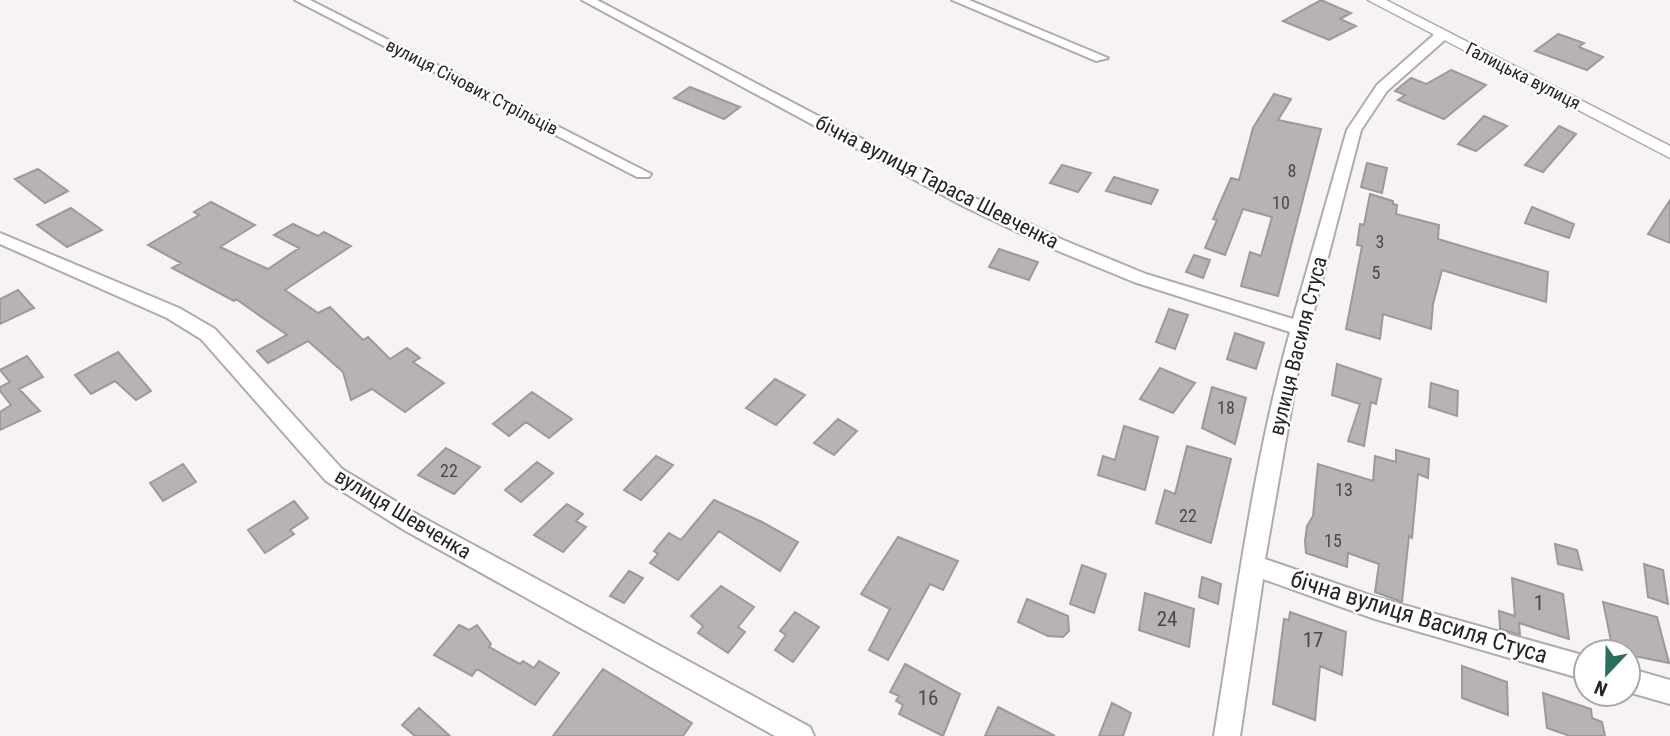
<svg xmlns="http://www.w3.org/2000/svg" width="1670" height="736" font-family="'Roboto Condensed',sans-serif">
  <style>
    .building { fill: #b7b2b5; stroke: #9d989b; stroke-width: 2 }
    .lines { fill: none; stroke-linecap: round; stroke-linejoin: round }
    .minor-casing { stroke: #afaaac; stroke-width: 4 }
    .tertiary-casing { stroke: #afaaac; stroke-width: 3 }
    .minor { fill: #fff; fill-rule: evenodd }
    .tertiary { fill: #fff; fill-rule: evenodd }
    .labels { text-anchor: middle; stroke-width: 5; stroke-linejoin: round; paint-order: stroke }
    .far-street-label { font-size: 18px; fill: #262425; stroke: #fff }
    .number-label { font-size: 18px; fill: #4a4849 }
    .street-label { font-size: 21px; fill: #262425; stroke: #fff }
    .near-number-label { font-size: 21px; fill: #4a4849 }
    .near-street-label { font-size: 24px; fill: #262425; stroke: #fff }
  </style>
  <rect width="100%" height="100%" fill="#f7f2f4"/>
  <path class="building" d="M1321,0L1351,13L1340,19L1356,26L1329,40L1283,21Z
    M1558,34L1584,43L1579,47L1603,57L1587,70L1535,51Z
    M1451,70L1486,85L1444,119L1398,100L1405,95L1395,91L1411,78L1426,84Z
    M690,87L740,107L724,119L674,98Z
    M1274,94L1291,99L1278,120L1321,129L1278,296L1241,286L1250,252L1261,256L1272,217L1243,209L1225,255L1205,248L1217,220L1213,219L1231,178L1239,180L1253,128Z
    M1484,116L1507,126L1476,151L1458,144Z
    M1559,126L1576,134L1543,172L1525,165Z
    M1367,163L1387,168L1382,193L1361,187Z
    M1062,165L1091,173L1078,192L1050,183Z
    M38,169L68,191L45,203L15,179Z
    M1114,177L1158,190L1151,204L1106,191Z
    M1370,194L1393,201V204L1397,205L1396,214L1439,225L1438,239L1548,272L1546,302L1442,270L1433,304L1431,329L1383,314L1380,339L1346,329L1362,246L1357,245L1360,224L1364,225Z
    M1670,200V243L1648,234Z
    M211,202L255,225L220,247L268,269L299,248L274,235L293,224L318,236L324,232L351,246L285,290L318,313L330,307L363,340L368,337L390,359L407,348L420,358L413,362L444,383L405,412L372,389L351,400L343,372L308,341L268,363L257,351L287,335L236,299L234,301L172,268L181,263L148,245L199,215L194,212Z
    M1532,207L1574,224L1569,238L1525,223Z
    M71,208L102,230L67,247L37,225Z
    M999,249L1038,262L1029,280L989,267Z
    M1194,255L1210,260L1203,278L1186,272Z
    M18,290L34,308L0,324V299Z
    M1169,309L1188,315L1175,349L1156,342Z
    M1235,333L1264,343L1256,369L1227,359Z
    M118,352L151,391L136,400L115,381L91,394L75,375Z
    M27,356L43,377L19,389L40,411L0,430V412L11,405L0,391V387L10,382L0,370Z
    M1337,364L1381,379L1376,404L1371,402L1364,446L1348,441L1360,404L1332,395Z
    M1160,368L1195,383L1173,413L1140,399Z
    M775,379L805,395L776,425L746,408Z
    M1431,383L1458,391L1457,416L1429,407Z
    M1212,387L1246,398L1235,444L1202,428Z
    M532,392L572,419L549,438L526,422L509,436L493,424Z
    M838,419L857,431L834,455L814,443Z
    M1124,426L1158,437L1145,490L1098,475L1103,456L1115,460Z
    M1187,446L1231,459L1211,543L1156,523L1165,490L1175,494Z
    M446,448L480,467L454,494L418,475Z
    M1396,450L1429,459L1428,478L1418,474L1412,538L1409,536L1402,602L1375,592L1379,564L1348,553L1347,567L1306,553L1305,541L1307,526L1313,516L1318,464L1373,481L1375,456L1396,462Z
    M656,456L673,465L641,500L624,490Z
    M537,462L553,473L521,502L505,490Z
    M183,464L196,482L163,501L150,483Z
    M714,500L762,522L798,542L780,571L719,531L678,580L650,563L658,554L654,551L669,533L681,540Z
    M294,501L308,518L290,530L294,534L265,553L248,530Z
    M567,504L583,514L576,521L586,527L563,552L534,535Z
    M898,537L958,561L943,590L930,584L888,660L869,650L890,609L861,594Z
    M1555,544L1577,550L1582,570L1558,564Z
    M1644,564L1663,570L1668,604L1648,597Z
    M1082,565L1106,574L1094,613L1070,604Z
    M629,571L643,578L624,603L610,596Z
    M1202,577L1221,584L1218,604L1199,597Z
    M1512,578L1563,594L1569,639L1519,623L1520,635L1500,629L1499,611L1515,616Z
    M721,586L754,607L738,627L745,632L728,653L698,633L703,626L691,616Z
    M1145,593L1194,609L1189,647L1139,630Z
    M1027,599L1068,616L1069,631L1063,637L1048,636L1018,622Z
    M1603,602L1657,617L1669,663L1629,655V651L1612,646Z
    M795,612L819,627L793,662L775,650L786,635L780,631Z
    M1290,612L1346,632L1342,675L1320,666L1315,720L1273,704L1284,619L1289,620Z
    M459,625L469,630L477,625L491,644L489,647L520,664L523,661L534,668L539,661L559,673L535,705L477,669L472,676L434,655Z
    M905,664L960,694L943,736L899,714L903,705L896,701L899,696L890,692Z
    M1462,666L1507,682L1508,715L1462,698Z
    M603,669L692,723L683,736H553Z
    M1543,693L1591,709L1592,718L1602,722L1605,736H1570L1547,728Z
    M1112,703L1131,713L1123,736H1099Z
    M998,707L1055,736H985Z
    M419,708L450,736H415L402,725Z"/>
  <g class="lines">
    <defs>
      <path id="minor" d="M295,0H310L651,174L649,177H637Z
        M582,0H597L975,198L1063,240L1146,274L1293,319L1347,130L1377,85L1437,32H1447V38L1387,91L1361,130L1297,376L1265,559L1375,597L1586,656V680L1375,619L1263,579L1240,736H1214C1236,601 1253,463 1290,332L1134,282L1051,248L963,206Z
        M952,0H969L1108,58L1096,61Z
        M0,233L179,308L215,329L342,469L420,516L810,727L814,736H775L404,530L326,481L201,339L167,318L0,244Z
        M1628,668L1670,680V704L1628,692Z"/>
      <path id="tertiary" d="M1368,0H1386L1670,146V158Z"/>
    </defs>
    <use href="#minor" class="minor-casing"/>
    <use href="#tertiary" class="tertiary-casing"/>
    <use href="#minor" class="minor"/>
    <use href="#tertiary" class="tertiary"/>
  </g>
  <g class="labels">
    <g class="far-street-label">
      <text transform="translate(1523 76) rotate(27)" y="6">Галицька вулиця</text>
      <text transform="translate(472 87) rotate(27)" y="6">вулиця Січових Стрільців</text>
    </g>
    <g class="number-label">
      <text x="1292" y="177">8</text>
      <text x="1281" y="209">10</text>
      <text x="1380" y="248">3</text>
      <text x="1376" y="279">5</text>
      <text x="1226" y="414">18</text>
      <text x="449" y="477">22</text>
      <text x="1344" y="496">13</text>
      <text x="1188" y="522">22</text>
      <text x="1333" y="547">15</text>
    </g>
    <g class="street-label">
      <text transform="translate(937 182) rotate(27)" y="7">бічна вулиця Тараса Шевченка</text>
      <text transform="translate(1298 346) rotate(-76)" y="7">вулиця Василя Стуса</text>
      <text transform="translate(403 514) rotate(31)" y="7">вулиця Шевченка</text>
    </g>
    <g class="near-number-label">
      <text x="1539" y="610">1</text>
      <text x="1167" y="626">24</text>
      <text x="1313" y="647">17</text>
      <text x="928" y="705">16</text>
    </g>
    <g class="near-street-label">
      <text transform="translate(1419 617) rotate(17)" y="8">бічна вулиця Василя Стуса</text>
    </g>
  </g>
  <g transform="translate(1607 673) rotate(202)"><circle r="33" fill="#ffffff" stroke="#a8a7a8" stroke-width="2"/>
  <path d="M0-5L12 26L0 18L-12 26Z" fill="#2c6e5e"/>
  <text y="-10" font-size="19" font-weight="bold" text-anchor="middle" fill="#262425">N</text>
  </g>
</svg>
